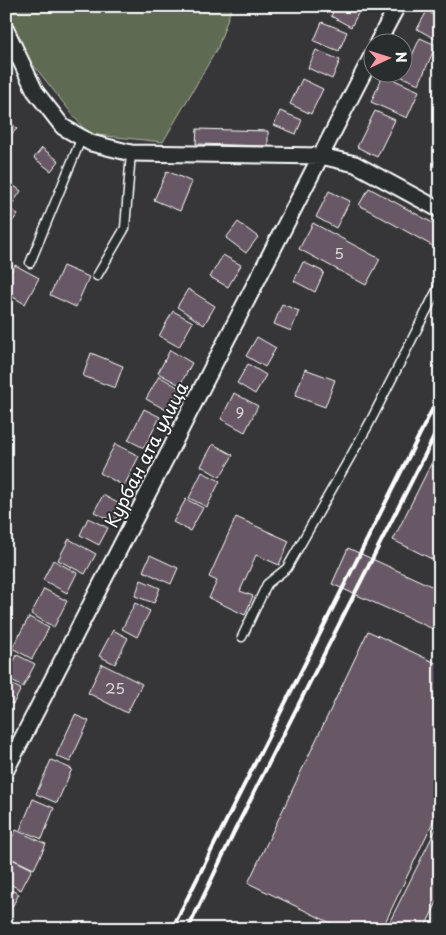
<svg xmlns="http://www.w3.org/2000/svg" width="446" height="935" font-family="'Playpen Sans',sans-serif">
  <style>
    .green { fill: #5f6b52; stroke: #afb5a8 }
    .building { fill: #675966; stroke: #fff }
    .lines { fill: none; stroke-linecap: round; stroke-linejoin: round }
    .service-casing { stroke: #fff; stroke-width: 11 }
    .minor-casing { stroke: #fff; stroke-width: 19 }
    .service { stroke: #2a2d2e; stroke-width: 8 }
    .minor { stroke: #2a2d2e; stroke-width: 15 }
    .rail { stroke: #fff; stroke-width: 4 }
    .labels { text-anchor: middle; stroke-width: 4; stroke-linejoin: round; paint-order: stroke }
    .number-label { font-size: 15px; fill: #d9d6d9 }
    .street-label { font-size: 18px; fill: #fff; stroke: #2a2d2e }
  </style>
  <rect width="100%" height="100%" fill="#363639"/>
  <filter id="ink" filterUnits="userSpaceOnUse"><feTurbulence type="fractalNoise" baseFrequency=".02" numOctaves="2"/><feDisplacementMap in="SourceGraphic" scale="10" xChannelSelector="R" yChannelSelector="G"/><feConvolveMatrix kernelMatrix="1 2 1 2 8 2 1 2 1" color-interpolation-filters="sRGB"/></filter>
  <g filter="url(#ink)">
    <path class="green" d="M6,6H232L218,47L163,142L88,134L27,57L6,22Z"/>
    <path class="building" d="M336,6H362L351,27L331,16Z
      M427,11L440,19L439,41L417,29Z
      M322,22L347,32L339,51L314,41Z
      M420,38L436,45L419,84L402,77Z
      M316,50L340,60L332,79L308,68Z
      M383,75L419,91L407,118L371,102Z
      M302,79L323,89L311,114L290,104Z
      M280,111L302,120L296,134L274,125Z
      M375,111L395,120L377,157L357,147Z
      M6,116L17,129L6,139Z
      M197,129L268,131V146L196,144Z
      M42,148L59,161L51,171L34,158Z
      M440,151V169L433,165Z
      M167,171L192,182L180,211L154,200Z
      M6,180L21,191L13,203L6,198Z
      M369,188L440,227V250L359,205Z
      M329,191L350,201L336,228L316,217Z
      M7,207L18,214L6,230V209Z
      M238,222L258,237L246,253L226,238Z
      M313,223L380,259L366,285L299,249Z
      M223,255L241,265L228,287L210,277Z
      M303,262L324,272L315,292L294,281Z
      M15,265L39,278L25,304L6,293V281Z
      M63,266L89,277L76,307L50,295Z
      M188,289L215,306L204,325L177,307Z
      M282,304L299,311L291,331L274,324Z
      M173,311L193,322L179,347L159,336Z
      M257,337L276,348L265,367L246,356Z
      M170,350L192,363L180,385L158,373Z
      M91,353L123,366L115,388L83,376Z
      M248,364L266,375L255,394L237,383Z
      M305,369L335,380L325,407L295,396Z
      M159,376L181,389L168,411L146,399Z
      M234,393L258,406L245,432L221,419Z
      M144,409L160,417L144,448L128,440Z
      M115,444L139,456L124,486L100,473Z
      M213,444L233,455L220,477L201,466Z
      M440,446V563L393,540Z
      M202,472L220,481L207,507L189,498Z
      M103,495L123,506L114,522L94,512Z
      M186,499L203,508L190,531L173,522Z
      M236,517L289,541L279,565L256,555L240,591L253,596L245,615L209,598L217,581L209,577Z
      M88,518L108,528L99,545L80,535Z
      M69,539L96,554L85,574L58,560Z
      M348,548L440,590V632L332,584Z
      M150,555L178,568L171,584L143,571Z
      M53,560L77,573L67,593L43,580Z
      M141,580L160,588L154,603L135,596Z
      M44,589L67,601L54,627L31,614Z
      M135,603L150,611L137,637L122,629Z
      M29,617L49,628L32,659L12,648Z
      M113,630L128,638L115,664L99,656Z
      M368,631L440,665V807L382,929H343L248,883Z
      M17,655L35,664L23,687L6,678Z
      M102,664L142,684L127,713L88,693Z
      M6,682L21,689L13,704L6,701Z
      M75,715L89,721L70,762L56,756Z
      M51,760L72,769L57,803L36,794Z
      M33,799L54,808L42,839L20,830Z
      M440,821V896L424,929H386Z
      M16,830L46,844L34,869L6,856V850Z
      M6,856L32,869L21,890L6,882Z
      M6,887L19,894L12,907L6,905Z"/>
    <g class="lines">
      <defs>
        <path id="service" d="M30,263L82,137
          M97,276L125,228L131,153
          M242,637L267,584L287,568L369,424L440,284"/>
        <path id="minor" d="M6,30L35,91L63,127L91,143L131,153L321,156L355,164L440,210
          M378,42L397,6
          M6,770L374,52"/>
      </defs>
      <use href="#service" class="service-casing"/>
      <use href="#minor" class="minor-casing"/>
      <use href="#service" class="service"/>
      <use href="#minor" class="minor"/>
      <path class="rail" d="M172,929L440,394
        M188,929L234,832L440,425"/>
    </g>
  </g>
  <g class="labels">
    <g class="number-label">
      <text x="339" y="259">5</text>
      <text x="240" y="418">9</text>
      <text x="115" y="694">25</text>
    </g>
    <g class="street-label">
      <text transform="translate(147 455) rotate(-63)" y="6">Курбан ата улица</text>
    </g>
  </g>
  <rect width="446" height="935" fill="none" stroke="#2a2d2e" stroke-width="25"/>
  <rect x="12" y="12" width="421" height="910" fill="none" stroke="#fff" stroke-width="2" filter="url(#ink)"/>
  <g transform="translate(388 58) rotate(86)"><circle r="24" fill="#2a2d2e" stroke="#7f8182"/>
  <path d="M0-4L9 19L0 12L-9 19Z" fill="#ff9aa2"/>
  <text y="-8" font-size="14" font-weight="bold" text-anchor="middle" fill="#ffffff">N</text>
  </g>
</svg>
